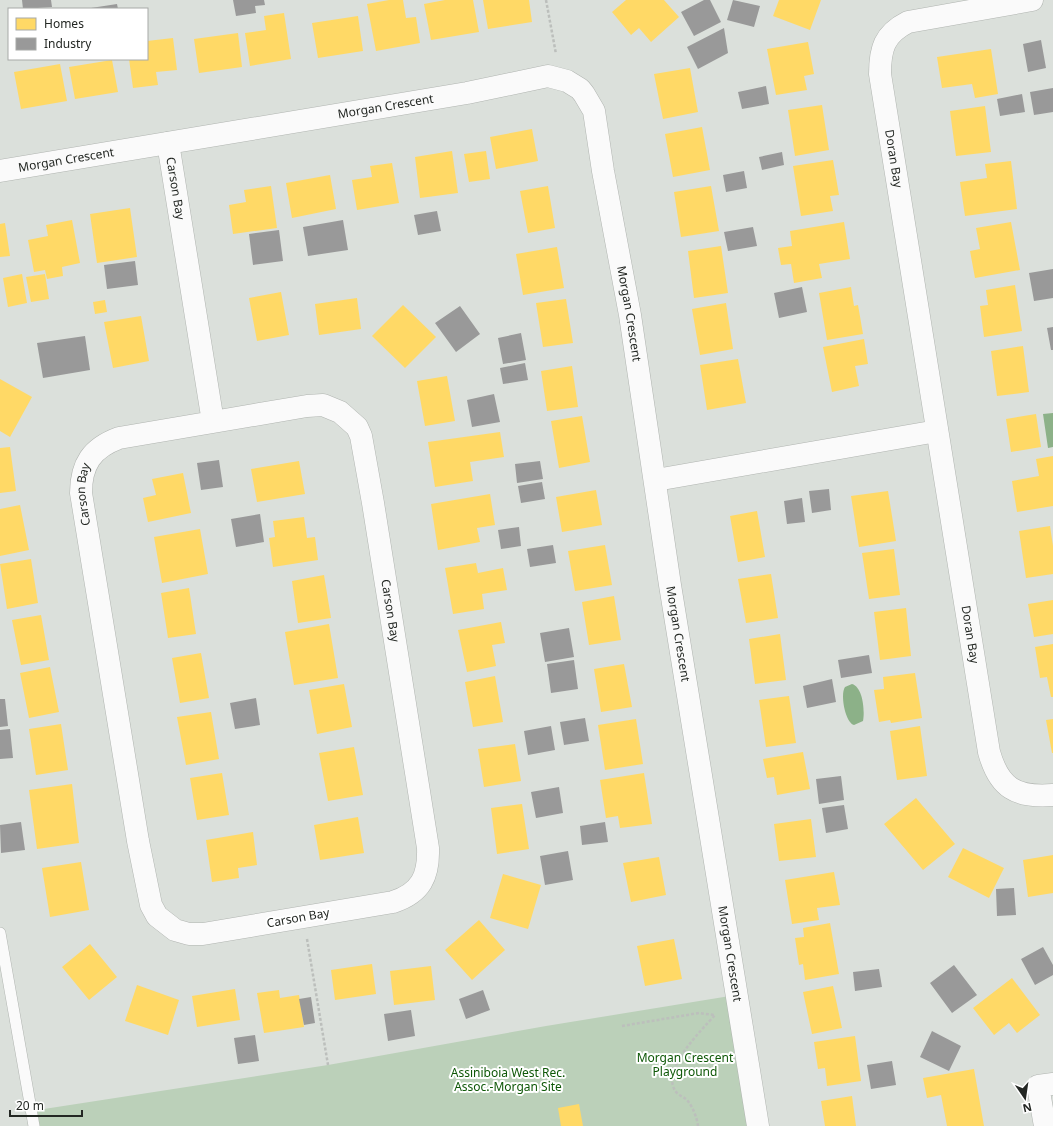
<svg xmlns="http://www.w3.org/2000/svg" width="1053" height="1126" font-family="'Noto Sans',sans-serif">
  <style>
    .green { fill: #bbd0b9 }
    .water { fill: #8cb188 }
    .homes { fill: #ffd966 }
    .industry { fill: #999 }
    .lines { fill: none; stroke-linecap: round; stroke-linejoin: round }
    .service-casing { stroke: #b0b4b0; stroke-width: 12 }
    .minor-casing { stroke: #b0b4b0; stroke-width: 23 }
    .path { stroke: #bcbfbc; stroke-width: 2.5; stroke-dasharray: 3 2; stroke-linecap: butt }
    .service { stroke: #fafafa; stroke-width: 11 }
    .minor { stroke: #fafafa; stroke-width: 22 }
    .labels { text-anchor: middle; stroke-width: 4; stroke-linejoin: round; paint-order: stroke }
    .street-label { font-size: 12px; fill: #232723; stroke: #fff }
    .park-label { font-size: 12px; fill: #0d5706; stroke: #fff }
  </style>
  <rect width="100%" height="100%" fill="#dbe0db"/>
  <path class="green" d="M736,995L758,1126H34L31,1111L328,1065L546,1026Z"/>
  <path class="water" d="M1053,413V447L1048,448L1043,414Z
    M852,684C863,687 865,711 863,721L854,725C845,722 840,694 845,687Z"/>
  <path class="homes" d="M389,0H403L406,18L416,17L420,43L376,51L367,4Z
    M445,0H473L479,32L431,40L424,4Z
    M483,0H529L532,22L488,29Z
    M626,0H664L679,17L651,42L639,28L631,35L612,12Z
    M779,0H821L810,30L773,16Z
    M284,13L291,59L250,66L245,33L266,30L264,16Z
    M358,16L363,51L318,58L312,23Z
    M238,33L242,67L199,73L194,39Z
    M173,38L177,70L156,72L158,85L133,88L129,59H147V41Z
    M808,42L814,74L804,76L807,90L776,95L767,49Z
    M991,49L998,94L975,98L972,84L942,88L937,57Z
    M112,60L118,92L75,99L69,67Z
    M60,64L67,101L21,109L14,72Z
    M690,68L698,112L663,119L654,74Z
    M822,105L829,150L795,156L788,110Z
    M985,106L991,152L956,156L950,111Z
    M702,127L710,170L673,177L665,134Z
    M532,129L538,161L496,169L490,137Z
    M452,151L458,193L420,198L415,157Z
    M486,151L490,179L469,182L464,154Z
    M833,160L839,195L830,196L833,211L801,216L793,166Z
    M1011,161L1017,209L965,216L960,182L987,178L985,164Z
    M392,163L399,203L357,210L352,180L372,177L370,166Z
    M330,175L336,209L292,218L286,183Z
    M271,186L277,228L233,234L229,205L246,202L244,190Z
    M548,186L555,228L528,233L520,191Z
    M711,186L719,231L681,237L674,192Z
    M130,208L137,257L97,263L90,214Z
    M72,220L80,263L62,267L63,276L47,279L45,270L34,272L28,240L48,236L46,225Z
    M844,222L850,259L819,264L822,278L794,283L791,264L781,265L778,248L792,246L790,231Z
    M1011,222L1020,270L975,278L970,251L980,249L976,228Z
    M5,223L10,256L0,257V224Z
    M721,246L728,293L694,298L688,251Z
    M557,247L564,288L523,295L516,254Z
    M22,274L27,303L8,307L3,278Z
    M45,274L49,299L31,302L26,277Z
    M1015,285L1022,331L984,337L980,306L988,305L986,290Z
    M851,287L854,306L858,305L863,334L827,340L819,293Z
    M281,292L289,335L257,341L249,298Z
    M357,298L361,329L319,335L315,304Z
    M566,299L573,343L543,347L536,303Z
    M105,300L107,312L95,314L93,302Z
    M726,303L733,349L700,355L692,309Z
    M403,305L436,337L405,368L372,336Z
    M141,316L149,361L113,368L104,322Z
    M864,339L868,364L855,366L859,386L832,392L823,347Z
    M1023,346L1029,392L997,396L991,351Z
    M738,359L746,403L707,410L700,365Z
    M572,366L578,407L547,411L541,371Z
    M447,376L455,421L425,426L417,381Z
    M0,379L32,397L10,437L0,431Z
    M1036,414L1041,447L1011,452L1006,419Z
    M582,416L590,462L559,468L551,421Z
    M500,432L504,457L470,462L473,481L435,487L428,442Z
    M10,447L16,491L0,493V448Z
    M1053,456V506L1017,512L1012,481L1039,476L1036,459Z
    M299,461L305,494L257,502L251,469Z
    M183,473L191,513L148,522L143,498L156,495L152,479Z
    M596,490L602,525L562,532L556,497Z
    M888,491L896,541L859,547L851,496Z
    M490,494L495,525L477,528L480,542L438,550L431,504Z
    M20,505L29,550L0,556V509Z
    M757,511L765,557L738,562L730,516Z
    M304,517L307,538L315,537L318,560L273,567L269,538L275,537L273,521Z
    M1050,526L1053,546V574L1026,578L1019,531Z
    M200,529L208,574L162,583L154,537Z
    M605,545L612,585L575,591L568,551Z
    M894,549L900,595L869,599L862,553Z
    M31,559L38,603L7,609L0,564Z
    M476,563L478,573L503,568L507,590L482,594L484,609L453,614L445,568Z
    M771,574L778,618L746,623L738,579Z
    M324,575L331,618L298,623L292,581Z
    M189,588L196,634L168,638L161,593Z
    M614,596L621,640L589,645L582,602Z
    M1053,600V634L1034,637L1028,604Z
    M906,608L911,656L880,660L874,612Z
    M41,615L49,660L21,665L12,620Z
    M501,622L505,643L492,645L496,666L467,672L458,630Z
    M329,624L338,678L294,685L285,632Z
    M780,634L786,680L755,684L749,639Z
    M1053,644V697H1051L1047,677L1040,678L1035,647Z
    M201,653L209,698L180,703L172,658Z
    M624,664L632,707L601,712L594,669Z
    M50,667L59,712L29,718L20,673Z
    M915,673L922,718L891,723L890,720L879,722L874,690L884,689L883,677Z
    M495,676L503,722L473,727L465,682Z
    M344,684L352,727L317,734L309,690Z
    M789,696L796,743L766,747L759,700Z
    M211,712L219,759L186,765L177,717Z
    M636,719L643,764L605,770L598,725Z
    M1053,719V753H1052L1046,720Z
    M61,724L68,770L36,775L29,729Z
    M920,726L927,776L897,780L890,731Z
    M515,744L521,781L484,787L478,749Z
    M354,747L363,795L328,801L319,753Z
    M803,752L810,789L777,795L774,777L767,778L763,759Z
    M222,773L229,815L197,820L190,778Z
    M644,773L652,824L620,828L618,816L606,818L600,780Z
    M72,784L79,843L37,849L29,790Z
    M916,798L955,844L923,870L884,824Z
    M522,804L529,849L497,854L491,808Z
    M358,817L364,853L320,860L314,825Z
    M811,819L816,857L779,861L774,824Z
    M253,832L257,865L238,868L239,878L212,882L206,840Z
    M963,848L1004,868L989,898L948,877Z
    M1053,855V893L1028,897L1023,860Z
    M659,857L666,895L631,902L623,863Z
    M81,862L89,910L50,917L42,868Z
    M834,872L840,905L817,908L819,920L792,924L785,880Z
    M503,874L541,885L528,929L490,918Z
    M479,920L505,950L472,980L445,950Z
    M830,923L839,974L805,980L803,964L799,965L795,938L804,937L803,928Z
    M674,939L682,979L645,986L637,946Z
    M90,944L117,977L89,1000L62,967Z
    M372,964L376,994L335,1000L331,970Z
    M431,966L435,1000L394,1005L390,971Z
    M1012,978L1040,1015L1017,1033L1009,1023L994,1035L973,1008Z
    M137,985L179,1000L168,1035L125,1021Z
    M833,986L842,1028L812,1034L803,992Z
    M235,989L240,1020L197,1027L192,996Z
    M279,990L280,998L299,995L304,1027L264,1033L257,993Z
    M855,1036L861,1081L827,1086L825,1068L818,1069L814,1042Z
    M974,1069L984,1126H947L941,1095L927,1098L923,1078Z
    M852,1096L856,1126H825L821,1101Z
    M579,1104L583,1126H561L558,1108Z"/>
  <path class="industry" d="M22,0H51L52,7L23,9Z
    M233,0H264L265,5L255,6L256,13L236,16Z
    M704,0H710L721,22L694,36L681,12Z
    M733,0L760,6L754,27L727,20Z
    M117,4L118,9H91V8Z
    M724,28L728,53L698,69L687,47Z
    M1041,40L1046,68L1028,72L1023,44Z
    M766,86L769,104L742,109L738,92Z
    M1053,88V112L1034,115L1030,92Z
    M1022,94L1025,112L1000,116L997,99Z
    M782,152L784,165L762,170L759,157Z
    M744,171L747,188L726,192L723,175Z
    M437,211L441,231L418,235L414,215Z
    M343,220L348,250L308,256L303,227Z
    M753,227L757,246L728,251L724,232Z
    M279,230L283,261L253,265L249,234Z
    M135,261L138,285L107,289L104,265Z
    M1053,269V298L1034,301L1029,273Z
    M802,287L807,312L779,318L774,293Z
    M460,306L480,334L456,352L435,323Z
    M1053,327V350H1051L1047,328Z
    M521,333L526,360L503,364L498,338Z
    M85,336L90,370L43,378L37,343Z
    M525,363L528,380L503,384L500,368Z
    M494,394L500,422L472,427L467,400Z
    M219,460L223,487L201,490L197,463Z
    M540,461L543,479L517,483L515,464Z
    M542,482L545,499L521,503L518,486Z
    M829,489L831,510L812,513L809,491Z
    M802,498L805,522L787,524L784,501Z
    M260,514L264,542L236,547L231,519Z
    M519,527L521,546L501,549L498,530Z
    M553,545L556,563L530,567L527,549Z
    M569,628L574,657L545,662L540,633Z
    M869,655L872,673L841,678L838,660Z
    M574,660L578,689L551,693L547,664Z
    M832,679L836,702L807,708L803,686Z
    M256,698L260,725L235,729L230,703Z
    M0,699H5L8,726L0,727Z
    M585,718L589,741L564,745L560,722Z
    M551,726L555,750L528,755L524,731Z
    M10,729L13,758L0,759V730Z
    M841,776L844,800L819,804L816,779Z
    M559,787L563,813L536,818L531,792Z
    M844,805L848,829L826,833L822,808Z
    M21,822L25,850L1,853L0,825Z
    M605,822L608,842L582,845L580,826Z
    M568,851L573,880L545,885L540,856Z
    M1014,888L1016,915L997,916L996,889Z
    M1043,947L1053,965V975L1035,985L1021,959Z
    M954,965L977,995L952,1013L930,983Z
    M879,969L882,987L855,991L853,972Z
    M483,990L490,1010L466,1019L459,999Z
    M311,997L315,1023L304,1025L299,999Z
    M411,1010L415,1036L388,1041L384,1014Z
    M932,1031L961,1046L949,1071L920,1057Z
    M255,1035L259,1061L238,1064L234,1038Z
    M892,1061L896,1085L871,1089L867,1065Z"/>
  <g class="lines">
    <defs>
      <path id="service" d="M0,933L34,1126"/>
      <g id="minor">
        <path id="s1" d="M1032,0L908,22C884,34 880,49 880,74L989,752C999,788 1016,798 1053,795"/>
        <path id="s2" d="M168,143L213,422L307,406L323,405L340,412L357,427L361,436L373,503L428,848C429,876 421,893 393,902L203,934H189L175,930L157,916L151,905L138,841L81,493C81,464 92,448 119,438L213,422"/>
        <path id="s3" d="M0,171L467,93L548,76L567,81L580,89L584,94L594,111L603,171L630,315L670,585L758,1126"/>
        <path d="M656,480L937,431"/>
        <path d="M1045,1126L1038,1086L1053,1084"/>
      </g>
    </defs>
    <use href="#service" class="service-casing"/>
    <use href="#minor" class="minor-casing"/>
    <path class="path" d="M546,0L556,54
      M307,939L328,1065
      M622,1026L699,1013L714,1015
      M698,1126C697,1118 693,1107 687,1100C684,1097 680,1096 677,1093C658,1072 701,1031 715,1015"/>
    <use href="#service" class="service"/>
    <use href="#minor" class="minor"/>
  </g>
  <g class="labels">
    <g class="street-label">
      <text dy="4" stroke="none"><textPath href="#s3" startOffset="391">Morgan Crescent</textPath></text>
      <text dy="4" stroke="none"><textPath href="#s1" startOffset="275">Doran Bay</textPath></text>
      <text dy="4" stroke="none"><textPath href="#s3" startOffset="67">Morgan Crescent</textPath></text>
      <text dy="4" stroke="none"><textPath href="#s2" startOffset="46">Carson Bay</textPath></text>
      <text dy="4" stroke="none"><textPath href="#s3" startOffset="823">Morgan Crescent</textPath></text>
      <text dy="4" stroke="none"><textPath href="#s2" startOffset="1606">Carson Bay</textPath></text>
      <text dy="4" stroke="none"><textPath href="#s2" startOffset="622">Carson Bay</textPath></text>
      <text dy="4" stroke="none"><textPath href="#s3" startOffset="1147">Morgan Crescent</textPath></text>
      <text dy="4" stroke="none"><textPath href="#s1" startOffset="757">Doran Bay</textPath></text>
      <text transform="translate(298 918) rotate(-10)" y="4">Carson Bay</text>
      <text dy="4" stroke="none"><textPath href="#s3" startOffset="1471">Morgan Crescent</textPath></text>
    </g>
    <g class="park-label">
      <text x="685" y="1062">Morgan Crescent<tspan x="685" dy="14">Playground</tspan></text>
      <text x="508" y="1077">Assiniboia West Rec.<tspan x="508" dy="14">Assoc.-Morgan Site</tspan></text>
    </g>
  </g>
  <rect x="8" y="8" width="140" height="52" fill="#ffffff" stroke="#a7a9a7"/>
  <rect x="16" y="18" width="20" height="12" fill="#ffd966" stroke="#a7a9a7"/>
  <text x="44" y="28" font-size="12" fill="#232723">Homes</text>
  <rect x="16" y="38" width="20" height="12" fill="#999999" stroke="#a7a9a7"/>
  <text x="44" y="48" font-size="12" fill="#232723">Industry</text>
  <g transform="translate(1025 1098) rotate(167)" stroke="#ffffff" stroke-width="3" paint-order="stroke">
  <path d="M0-3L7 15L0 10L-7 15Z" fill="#232723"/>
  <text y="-6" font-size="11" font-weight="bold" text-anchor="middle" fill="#232723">N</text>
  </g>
  <path d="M10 1110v6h72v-6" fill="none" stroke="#232723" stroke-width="2"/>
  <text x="16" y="1110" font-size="12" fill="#232723" stroke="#ffffff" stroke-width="3" paint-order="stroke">20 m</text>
</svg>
